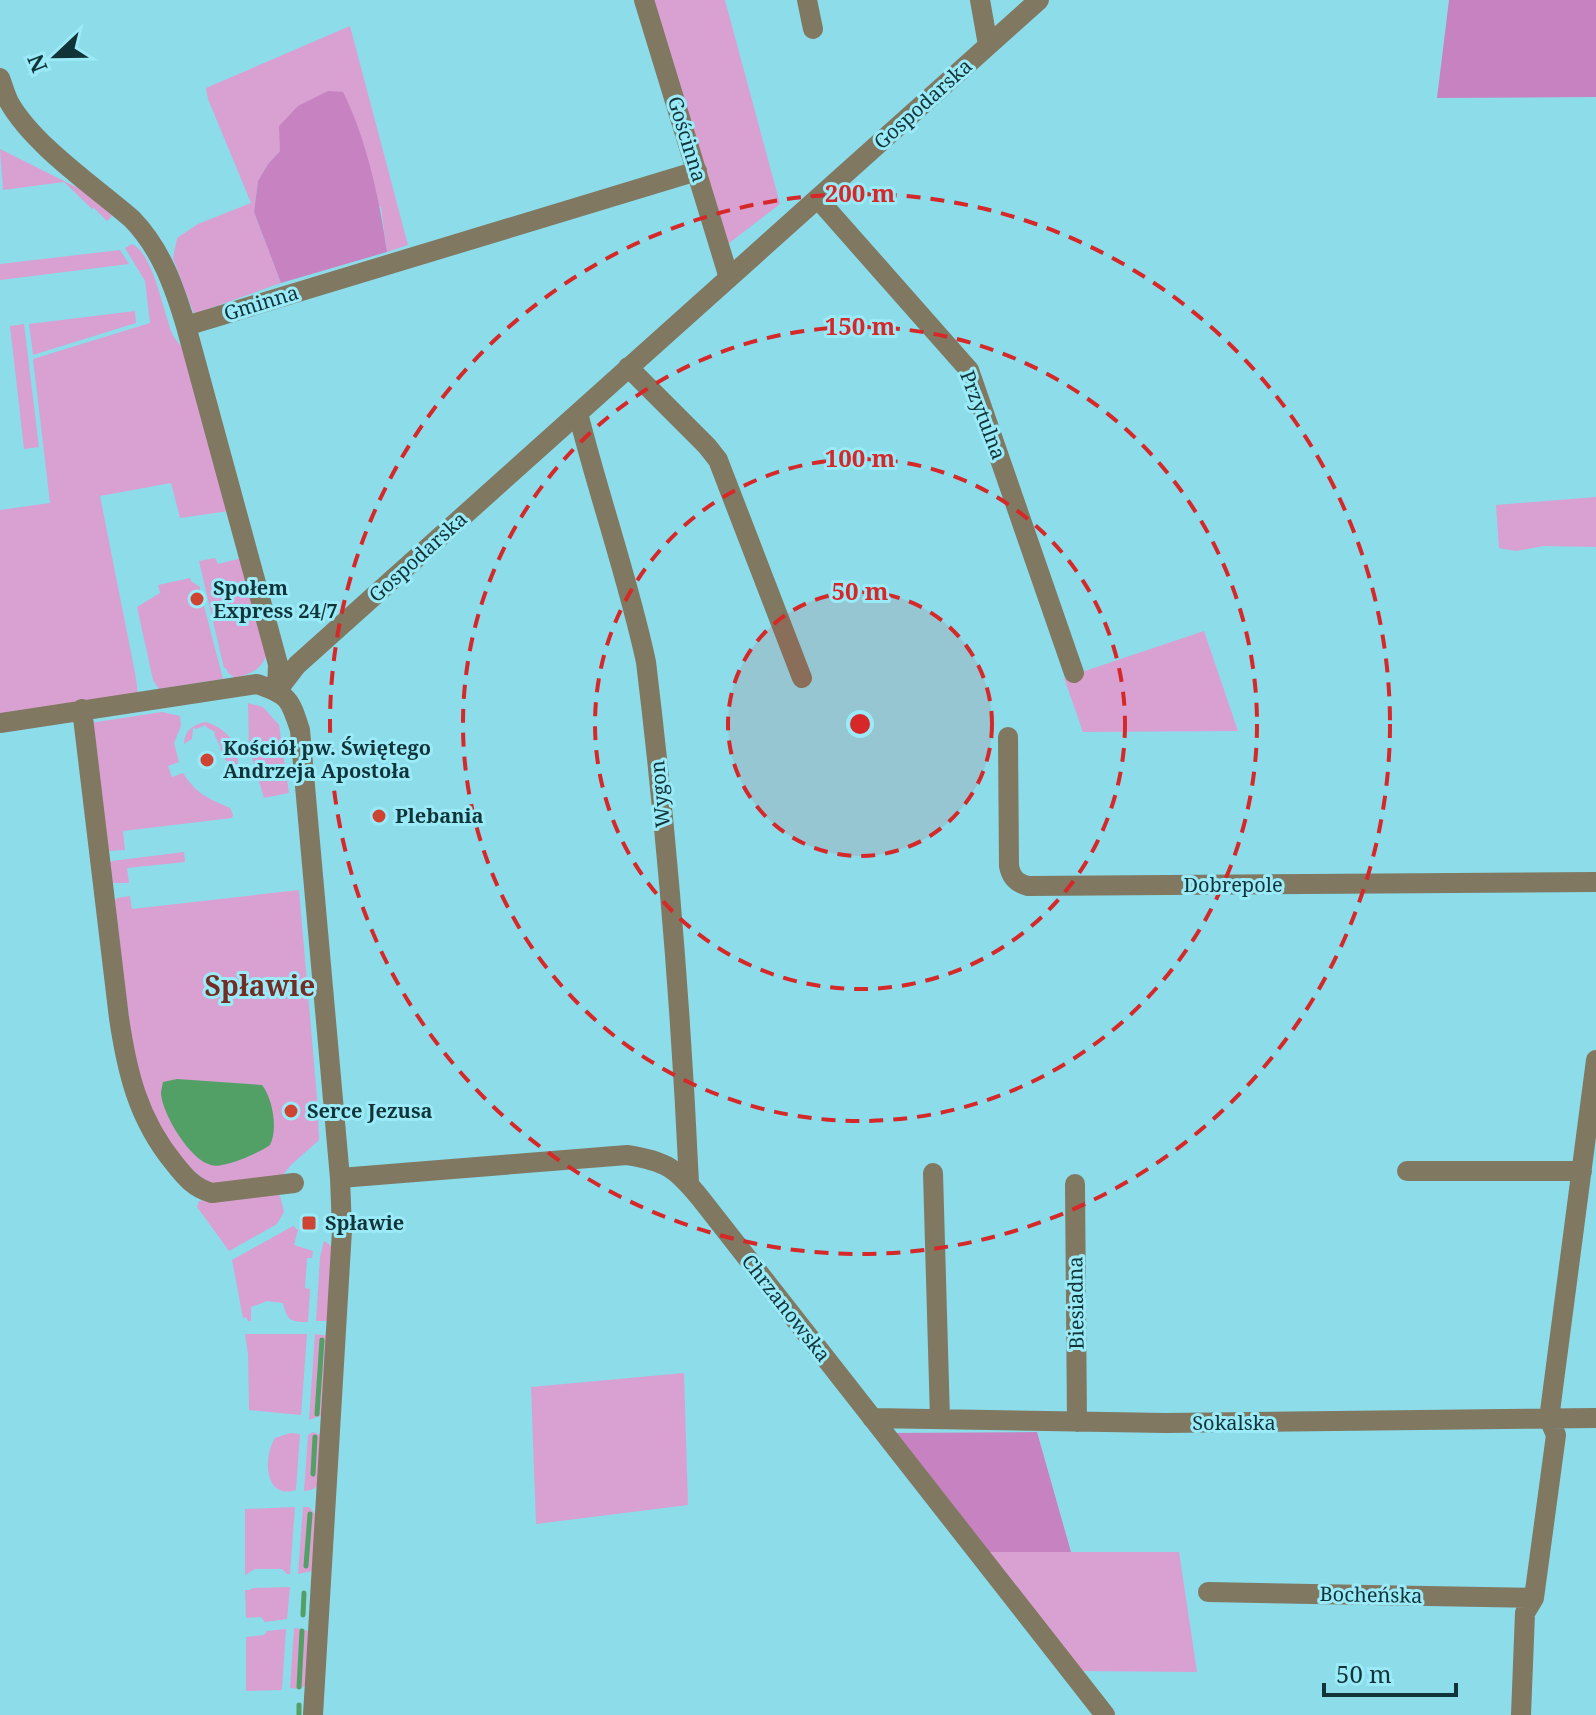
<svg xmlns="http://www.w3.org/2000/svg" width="1596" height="1715" font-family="'Noto Serif',serif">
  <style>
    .green { fill: #d8a1d2 }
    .forest { fill: #c783c1 }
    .water { fill: #52a065 }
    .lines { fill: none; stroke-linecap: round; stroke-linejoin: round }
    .stream { stroke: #52a065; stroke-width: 5 }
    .minor { stroke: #807860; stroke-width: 20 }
    .ring { fill: none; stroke: #d62828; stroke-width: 4; stroke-dasharray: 14 10 }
    .poi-dot { fill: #cf4333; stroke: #9aeaf8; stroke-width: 3 }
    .labels { text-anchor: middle; stroke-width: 6; stroke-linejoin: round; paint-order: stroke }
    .street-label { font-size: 20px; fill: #113439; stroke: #9aeaf8 }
    .poi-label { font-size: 20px; font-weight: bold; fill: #113439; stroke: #9aeaf8; text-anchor: start }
    .district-label { font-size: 28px; font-weight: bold; fill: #722d24; stroke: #9aeaf8 }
    .centre { fill: #d62828; stroke: #9aeaf8; stroke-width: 4 }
    .ring-label { font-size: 24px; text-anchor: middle; font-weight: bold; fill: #d62828; stroke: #9aeaf8; stroke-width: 6; stroke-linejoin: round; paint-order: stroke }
  </style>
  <rect width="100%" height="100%" fill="#8ddcea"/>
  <path class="green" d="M652,0H725L780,204L728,244Z
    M350,26L408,245L387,252L381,207L280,151L268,164L258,181L254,212L281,283L194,314L173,258L177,238L198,224L251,203L208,99L206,88Z
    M0,149L84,191L112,216L107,221L94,208L92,209L64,182L3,190Z
    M132,244C153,253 163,311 172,333C174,339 179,343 183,348L229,511L180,518L171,483L100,496L135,673L138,693L0,715V510L50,503L33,359L150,323L145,281L125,248Z
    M120,250L129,264L0,280V264Z
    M135,311L136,323L33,355L29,324Z
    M24,324L39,447L24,449L10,326Z
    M1596,497V547L1544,546L1516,551L1499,548L1496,505Z
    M215,558L218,564L242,558L267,654C261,670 251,674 235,678L228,673L226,668H224L199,561Z
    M190,578L191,581L200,587V590L192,592L195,607L204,606L223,679L159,689L153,680L137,607L160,593L158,585Z
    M1204,631L1238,731L1083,732L1064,678Z
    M248,703L263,707L279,725L289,793L264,798L249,748Z
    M162,712L180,716L181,726L174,743L179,762L168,766L172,777L183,773C197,795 208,798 230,808L233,815L232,818L123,831L125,850L109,851L107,850L90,723Z
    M206,722C220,726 230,735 237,748L233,749L232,746L230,748L232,754L237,750L238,763L234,776L226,763L228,760L226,761L220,748L222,746H220L214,734L215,732L206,727V725L196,729L193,728L192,739L184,744C184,731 193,724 206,722Z
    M184,852L185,862L127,868L129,883H112L107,865L112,861Z
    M299,890L317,1098L319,1140L291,1165L282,1176L212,1186L173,1154L138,1090L114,901L117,898L130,896L132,909Z
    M274,1191L280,1196L284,1212L277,1224L229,1251L197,1207L199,1201Z
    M293,1226L298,1230L294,1245L313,1251L312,1258H307L305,1288L310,1289L308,1322C290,1322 287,1320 283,1303L267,1301L251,1307V1321H248L246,1317L243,1318L232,1260Z
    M324,1241L329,1244L333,1249L330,1321H316L320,1257Z
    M245,1334H307L301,1415L249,1410L248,1354Z
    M315,1334L329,1336L323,1415L309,1420Z
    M684,1373L688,1505L536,1524L531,1387Z
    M313,1432L320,1435L322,1438L318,1486L311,1490L304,1491L308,1435Z
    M290,1433L300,1434L296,1490C264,1500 263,1457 275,1438Z
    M295,1507L290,1574H287L282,1569H255L245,1575V1509Z
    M303,1507H309L316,1515L312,1571L298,1574Z
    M985,1552H1179L1197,1672L1078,1671Z
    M290,1587L287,1619L265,1622L261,1617L246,1618L245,1590H250L253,1588Z
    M294,1628L302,1629L308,1631L306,1685L300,1689L290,1688Z
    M286,1629L282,1690L246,1691V1637L264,1635L267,1631Z"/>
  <path class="forest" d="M1449,0H1596V97L1437,98Z
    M328,91L343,92C366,137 380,201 387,252L281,283L254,212L258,181L268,164L280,151L279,126L298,106Z
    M1037,1432L1071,1552H985L891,1433Z"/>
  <path class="water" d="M177,1079L262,1085C273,1099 278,1130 270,1145C259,1153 223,1169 211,1165C190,1160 163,1115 161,1094C161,1090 162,1087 163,1082Z"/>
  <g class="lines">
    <path class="stream" d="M317,1414L322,1340
      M313,1474L315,1437
      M306,1566L310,1514
      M303,1615L304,1593
      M299,1687L302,1631
      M299,1715V1705"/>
    <path class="minor" d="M644,0L729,278
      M807,0L813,29
      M980,0L988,45
      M0,78C3,86 5,94 9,102C33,145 94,186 132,219C161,249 174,286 186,326L278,664L277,691
      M818,199L969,370L1074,673
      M186,326L697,171
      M628,367L707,446L718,460L802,678
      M578,413C599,497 628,578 646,662C667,835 681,1009 689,1183
      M277,691L297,665L1039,0
      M82,709L119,1018C127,1072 138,1119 174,1163C185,1177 194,1188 212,1193L294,1183
      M0,723L257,684C289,695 290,699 300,730L340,1178L342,1230L313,1715
      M1008,737L1009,866C1011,877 1016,883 1028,886L1596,882
      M1407,1171H1582
      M933,1173L940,1419
      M340,1178L627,1155C666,1161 676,1168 701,1199L1105,1715
      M1075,1184L1077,1422
      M872,1418L1166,1423L1596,1418
      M1549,1419L1596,1060
      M1208,1592L1534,1598
      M1521,1715L1525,1613L1534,1598L1556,1435L1549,1419"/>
  </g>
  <circle cx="860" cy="724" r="132" fill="#d62828" fill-opacity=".12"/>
  <g class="ring">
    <circle cx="860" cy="724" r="132"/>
    <circle cx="860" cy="724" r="265"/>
    <circle cx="860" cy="724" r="397"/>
    <circle cx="860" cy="724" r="530"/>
  </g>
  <g class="poi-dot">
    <circle cx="197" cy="599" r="8"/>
    <circle cx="207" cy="760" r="8"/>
    <circle cx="379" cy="816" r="8"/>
    <circle cx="291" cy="1111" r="8"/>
    <rect x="301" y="1215" width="16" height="16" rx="4"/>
  </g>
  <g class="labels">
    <g class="street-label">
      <text transform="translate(923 104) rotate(-42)" y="7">Gospodarska</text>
      <text transform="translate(687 139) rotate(73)" y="7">Gościnna</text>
      <text transform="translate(261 303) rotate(-17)" y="7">Gminna</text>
      <text transform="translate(983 415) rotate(69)" y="7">Przytulna</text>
      <text transform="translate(418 557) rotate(-42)" y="7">Gospodarska</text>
      <text transform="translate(660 794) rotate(-95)" y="7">Wygon</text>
      <text x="1233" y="892">Dobrepole</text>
      <text transform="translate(1076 1303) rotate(-91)" y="7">Biesiadna</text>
      <text transform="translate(786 1308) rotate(52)" y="7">Chrzanowska</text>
      <text x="1234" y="1430">Sokalska</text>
      <text transform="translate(1371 1595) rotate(1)" y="7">Bocheńska</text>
    </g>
    <g class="poi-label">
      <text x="213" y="595">Społem<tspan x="213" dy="23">Express 24/7</tspan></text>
      <text x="223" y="755">Kościół pw. Świętego<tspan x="223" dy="23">Andrzeja Apostoła</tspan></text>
      <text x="395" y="823">Plebania</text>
      <text x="307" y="1118">Serce Jezusa</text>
      <text x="325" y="1230">Spławie</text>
    </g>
    <g class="district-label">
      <text x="260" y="996">Spławie</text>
    </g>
  </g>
  <circle cx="860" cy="724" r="12" class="centre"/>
  <g class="ring-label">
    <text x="860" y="202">200 m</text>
    <text x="860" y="335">150 m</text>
    <text x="860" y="467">100 m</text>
    <text x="860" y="600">50 m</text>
  </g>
  <g transform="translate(56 56) rotate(248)" stroke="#9aeaf8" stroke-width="6" paint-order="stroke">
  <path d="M0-6L14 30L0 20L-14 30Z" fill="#113439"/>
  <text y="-12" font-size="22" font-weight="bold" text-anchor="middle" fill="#113439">N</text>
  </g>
  <path d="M1324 1683v12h132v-12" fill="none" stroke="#113439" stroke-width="4"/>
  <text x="1336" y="1683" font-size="24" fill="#113439" stroke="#9aeaf8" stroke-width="6" paint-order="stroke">50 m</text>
</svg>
